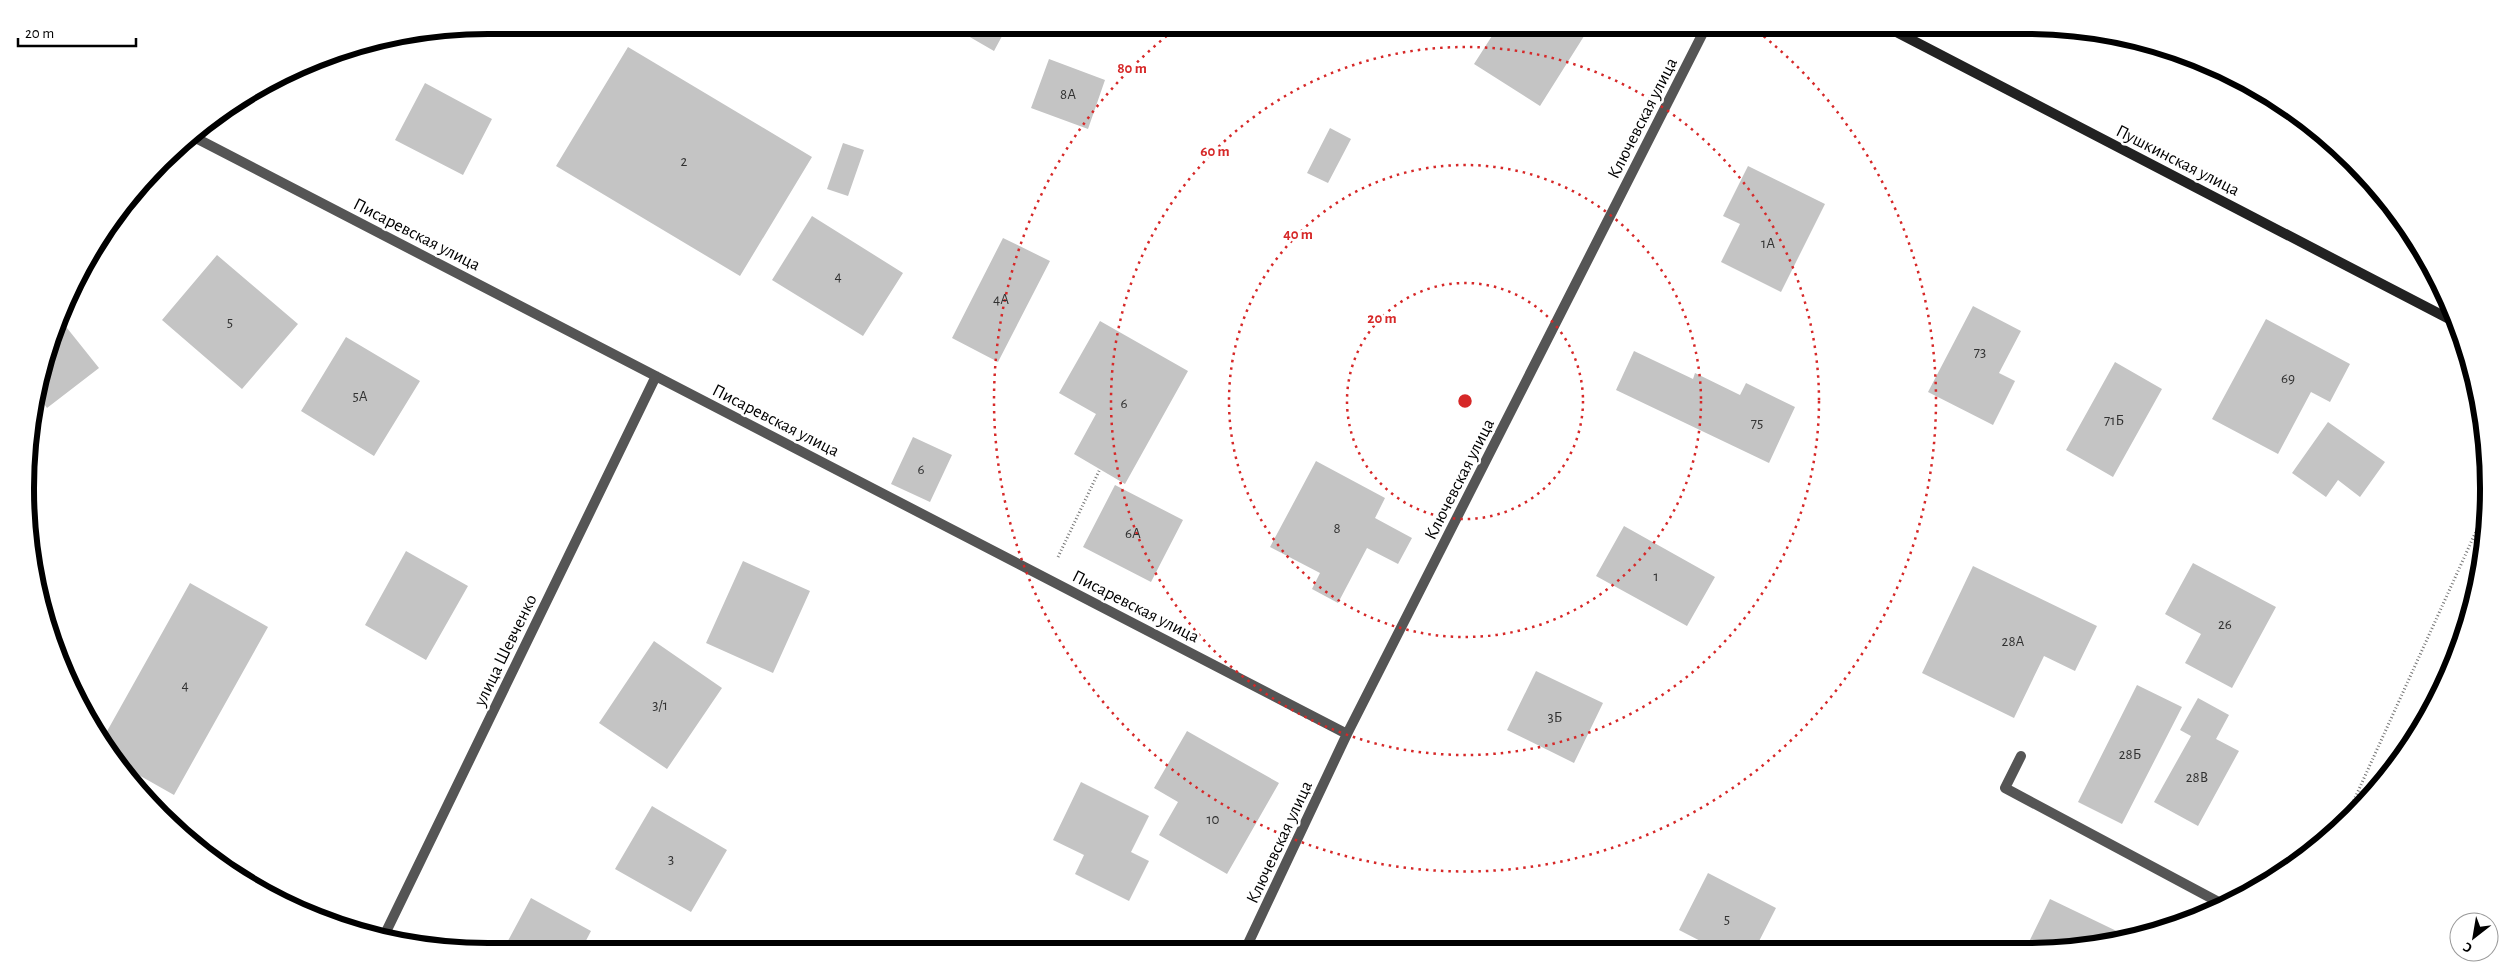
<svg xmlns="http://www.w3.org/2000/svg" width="2514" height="977" font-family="'Alegreya Sans',sans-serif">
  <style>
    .building { fill: #c4c4c4 }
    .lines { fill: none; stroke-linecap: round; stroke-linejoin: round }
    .path { stroke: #777; stroke-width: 3; stroke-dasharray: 1 2.5; stroke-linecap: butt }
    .street { stroke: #555; stroke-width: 10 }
    .secondary { stroke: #222; stroke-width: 10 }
    .ring { fill: none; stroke: #d62828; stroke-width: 2.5; stroke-dasharray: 2.5 5 }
    .labels { text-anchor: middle; stroke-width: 5; stroke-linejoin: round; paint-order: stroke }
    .number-label { font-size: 15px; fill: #313131 }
    .street-label { font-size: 18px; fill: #000; stroke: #fff }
    .rim { fill: none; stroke: #000; stroke-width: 6 }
    .centre { fill: #d62828; stroke: #fff; stroke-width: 2.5 }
    .ring-label { font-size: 15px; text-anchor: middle; font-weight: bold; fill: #d62828; stroke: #fff; stroke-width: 5; stroke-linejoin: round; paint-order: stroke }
  </style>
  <rect width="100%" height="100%" fill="#fff"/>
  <path class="building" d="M949,25H1008L994,51Z
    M1499,25H1572L1586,33L1540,106L1474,64Z
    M628,47L812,157L740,276L556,166Z
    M1049,59L1105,80L1088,129L1031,108Z
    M425,83L492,119L463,175L395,140Z
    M1330,128L1351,139L1328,183L1307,173Z
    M843,143L864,150L848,196L827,189Z
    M1748,166L1825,204L1781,292L1721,262L1740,224L1723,216Z
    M812,216L903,273L863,336L772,280Z
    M1003,238L1050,261L998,362L952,338Z
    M217,255L298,324L242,389L162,320Z
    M1973,306L2021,331L1999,373L2015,381L1993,425L1928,392Z
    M59,318L99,368L47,408L37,394L50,339Z
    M2266,319L2350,364L2330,402L2311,392L2278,454L2212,419Z
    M1100,321L1188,371L1125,484L1074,454L1096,414L1059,393Z
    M346,337L420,381L374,456L301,411Z
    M1634,351L1693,379L1695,373L1740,395L1746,383L1795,407L1769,463L1616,390Z
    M2115,362L2162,389L2113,477L2066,450Z
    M2328,422L2385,462L2360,497L2338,480L2326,497L2292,473Z
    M913,437L952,455L930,502L891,484Z
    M1316,461L1385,498L1375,518L1412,538L1398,564L1367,548L1338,603L1312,589L1320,573L1270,547Z
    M1115,485L1183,520L1151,582L1083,547Z
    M1624,526L1715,577L1687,626L1596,576Z
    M406,551L468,586L426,660L365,625Z
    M743,561L810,591L773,673L706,643Z
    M2193,563L2276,607L2232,688L2185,663L2201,634L2165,614Z
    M1973,566L2097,626L2075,671L2044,656L2014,718L1922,673Z
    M190,583L268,627L174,795L121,765L101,742Z
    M654,641L722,688L667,769L599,723Z
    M1536,671L1603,703L1574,763L1507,730Z
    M2137,685L2182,707L2122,824L2078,802Z
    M2198,698L2229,715L2216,739L2239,751L2198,826L2154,802L2191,736L2180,730Z
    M1187,731L1279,783L1227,874L1159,835L1178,802L1154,788Z
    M1081,782L1149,816L1131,852L1149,861L1129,901L1075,874L1084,855L1053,840Z
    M652,806L727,850L691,912L615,869Z
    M1708,873L1776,908L1755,949H1716L1679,930Z
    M531,898L591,931L580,952H502Z
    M2050,899L2127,936L2086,948H2026Z
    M1435,940L1456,950H1430Z"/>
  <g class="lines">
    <path class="path" d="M1058,557L1100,469
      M2345,820L2488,505"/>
    <path class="street" d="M190,135L1347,734
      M2021,756L2005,788L2226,906
      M383,938L656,376
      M1245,950L1347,734L1707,25"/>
    <path class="secondary" d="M1883,25L2457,323
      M2415,735L2444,678"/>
  </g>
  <g class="ring">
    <circle cx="1465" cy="401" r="118"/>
    <circle cx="1465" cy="401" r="236"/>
    <circle cx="1465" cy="401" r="354"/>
    <path d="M1752 27A471 471 0 1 1 1178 27"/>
  </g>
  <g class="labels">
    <g class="number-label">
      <text x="1068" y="99">8А</text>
      <text x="684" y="166">2</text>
      <text x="1768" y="248">1А</text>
      <text x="838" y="281">4</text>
      <text x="1001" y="304">4А</text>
      <text x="230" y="327">5</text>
      <text x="1980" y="357">73</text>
      <text x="2288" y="383">69</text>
      <text x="360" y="401">5А</text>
      <text x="1124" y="408">6</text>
      <text x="2114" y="425">71Б</text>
      <text x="1757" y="428">75</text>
      <text x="921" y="474">6</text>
      <text x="1337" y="533">8</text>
      <text x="1133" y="538">6А</text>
      <text x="1656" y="581">1</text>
      <text x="2225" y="629">26</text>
      <text x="2013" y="646">28А</text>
      <text x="185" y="690">4</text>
      <text x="660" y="710">3/1</text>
      <text x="1555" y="722">3Б</text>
      <text x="2130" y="759">28Б</text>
      <text x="2197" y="782">28В</text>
      <text x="1213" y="824">10</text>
      <text x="671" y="864">3</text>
      <text x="1727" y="924">5</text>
    </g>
    <g class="street-label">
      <text transform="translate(1642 118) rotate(-63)" y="6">Ключевская улица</text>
      <text transform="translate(2178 160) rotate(27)" y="6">Пушкинская улица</text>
      <text transform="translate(417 234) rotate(27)" y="6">Писаревская улица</text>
      <text transform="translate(776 420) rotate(27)" y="6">Писаревская улица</text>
      <text transform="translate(1459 479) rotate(-63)" y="6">Ключевская улица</text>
      <text transform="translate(1136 606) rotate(27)" y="6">Писаревская улица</text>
      <text transform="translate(505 650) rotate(-64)" y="6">улица Шевченко</text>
      <text transform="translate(1279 842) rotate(-65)" y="6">Ключевская улица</text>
    </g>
  </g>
  <path d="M0 0H2514V977H0ZM488 34H2026A454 454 0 0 1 2480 488V489A454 454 0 0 1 2026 943H488A454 454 0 0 1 34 489V488A454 454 0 0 1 488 34Z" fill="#fff" fill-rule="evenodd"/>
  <path class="rim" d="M488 34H2026A454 454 0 0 1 2480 488V489A454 454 0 0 1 2026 943H488A454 454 0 0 1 34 489V488A454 454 0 0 1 488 34Z"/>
  <circle cx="1465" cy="401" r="8" class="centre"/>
  <g class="ring-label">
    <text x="1132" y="73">80 m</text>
    <text x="1215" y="156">60 m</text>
    <text x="1298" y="239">40 m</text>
    <text x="1382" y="323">20 m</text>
  </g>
  <g transform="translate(2474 937) rotate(211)"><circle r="24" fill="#ffffff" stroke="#999999"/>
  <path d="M0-4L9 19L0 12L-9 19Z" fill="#000000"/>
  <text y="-8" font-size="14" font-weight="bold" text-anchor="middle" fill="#000000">С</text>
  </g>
  <path d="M18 38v8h118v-8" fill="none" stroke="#000000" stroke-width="2.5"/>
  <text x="25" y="38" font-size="15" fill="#000000" stroke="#ffffff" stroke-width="4" paint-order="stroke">20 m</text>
</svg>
